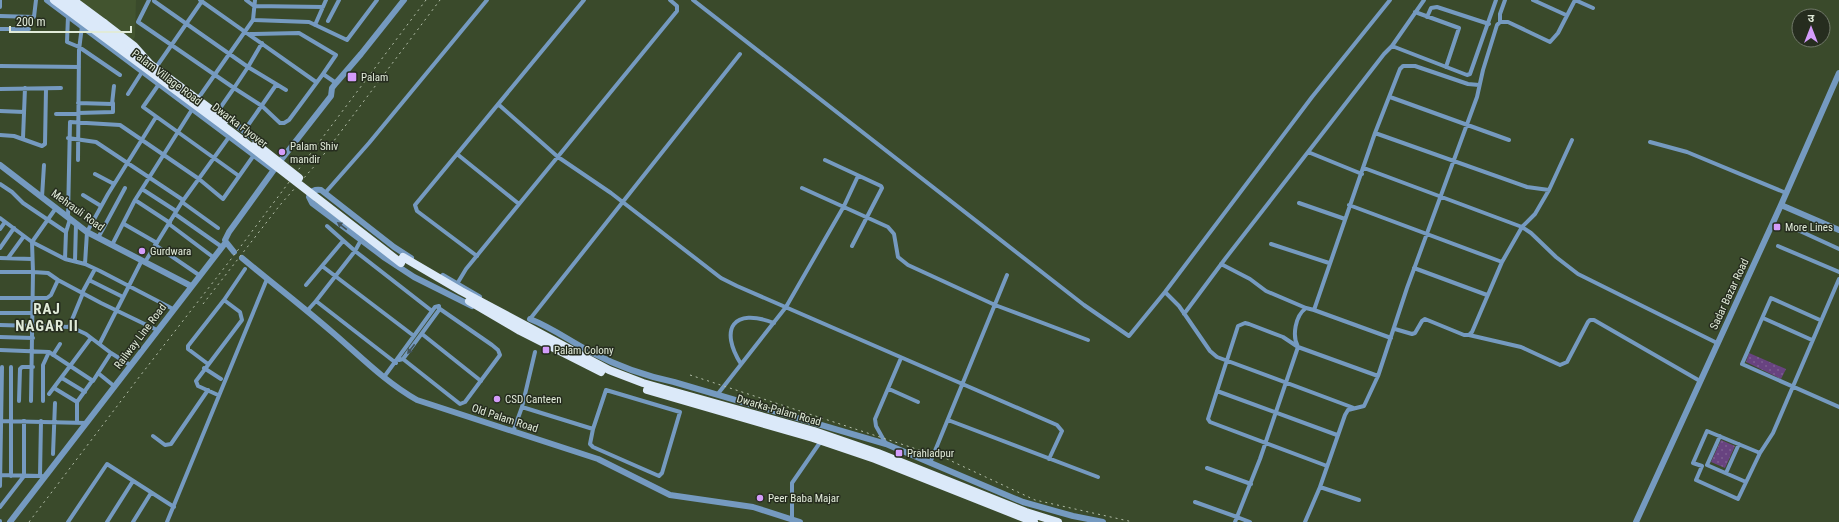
<svg xmlns="http://www.w3.org/2000/svg" width="1839" height="522" font-family="'Roboto Condensed','Noto Sans Devanagari',sans-serif">
  <style>
    .built { fill: #42542f }
    .park { fill: url(#park-dots) }
    .lines { fill: none; stroke-linecap: round; stroke-linejoin: round }
    .minor { stroke: #759ac0; stroke-width: 4 }
    .tertiary { stroke: #759ac0; stroke-width: 6 }
    .primary { stroke: #dbe9f9; stroke-width: 8 }
    .rail { stroke: #b3bea9; stroke-width: 1; stroke-dasharray: 2 4; stroke-linecap: butt }
    .primary-bridge { stroke: #dbe9f9; stroke-width: 8 }
    .oneway { fill: #425357 }
    .poi-dot { fill: #d49cfb; stroke: #262d1f; stroke-width: 1.5 }
    .labels { text-anchor: middle; stroke-width: 3; stroke-linejoin: round; paint-order: stroke }
    .street-label { font-size: 11px; fill: #e1ebd9; stroke: #262d1f }
    .poi-label { font-size: 11px; fill: #e1ebd9; stroke: #262d1f; text-anchor: start }
    .district-label { font-size: 15px; font-weight: bold; letter-spacing: 1px; fill: #e1ebd9; stroke: #262d1f }
  </style>
  <defs>
    <pattern id="park-dots" width="8" height="8" patternUnits="userSpaceOnUse"><rect width="8" height="8" fill="#684380"/><path d="M2 2h.1M6 6h.1" fill="none" stroke="#7d5e91" stroke-width="1.8" stroke-linecap="round"/></pattern>
  </defs>
  <rect width="100%" height="100%" fill="#3a4a2b"/>
  <path class="built" d="M76,0H136L135,37L132,41Z"/>
  <path class="park" d="M1749,353L1786,369L1781,379L1746,362Z
    M1721,440L1735,446L1725,468L1711,462Z"/>
  <g class="lines">
    <path class="minor" d="M149,0L138,22L234,88L218,111
      M200,0L316,82
      M246,0L254,6L323,7
      M693,0L1084,305L1129,336L1165,292L1312,97L1390,0
      M1533,0L1566,15
      M1575,0L1593,8
      M154,1L248,67L234,88L262,106L280,123H284L289,120L323,74L336,83
      M0,7V0
      M1415,12L1459,28L1446,67
      M0,16L34,17L36,0
      M68,16L67,42L79,47L120,75
      M1427,17L1431,8L1437,7L1489,24
      M253,20L309,22L347,40L377,0
      M328,21L339,0
      M1500,22V14L1505,0
      M315,25L326,0
      M0,29H29
      M250,34L299,33L336,55L323,74
      M262,43L248,67L286,90
      M1392,46L1467,75L1470,74L1496,0
      M0,66L79,67
      M157,66L202,1
      M159,84L143,107L239,176
      M0,89L61,88
      M128,94L142,72
      M1390,97L1509,140
      M197,100L253,20L255,0
      M78,103L112,104L114,86
      M498,104L558,157L611,193L721,278L737,286L1057,425L1062,431L1049,459
      M0,111L24,112
      M78,113L113,112V103
      M56,114H78
      M244,131L276,85
      M1375,133L1527,187L1549,190
      M0,135L14,136L42,146L45,144L46,89
      M23,138L25,88
      M68,138L96,142L183,200
      M1650,142L1687,152L1786,193
      M1308,152L1362,174
      M457,154L519,204
      M78,160L79,50L82,26
      M825,160L881,186L882,188L852,246
      M1364,168L1522,227L1531,233L1556,257L1578,274L1717,343
      M95,174L114,184
      M0,184L12,192L23,203L66,232L70,219
      M802,188L888,227L894,234L898,257L908,265L995,305L1088,340
      M142,189L176,211
      M325,193L369,143L487,0
      M83,195L101,206
      M42,197L44,165
      M135,200L170,223
      M182,202L218,228
      M1299,203L1345,219
      M1349,205L1502,262
      M56,208L32,242L33,272L48,273L58,280L101,303L157,330
      M175,214L222,247
      M68,217L70,122L120,125L199,179L223,199L254,155
      M0,218L32,242L65,259L85,264L100,271L173,309
      M124,224L157,243
      M169,224L213,257
      M327,226L355,251L361,240
      M1789,226L1839,249
      M0,229L5,222
      M98,238L125,188
      M1271,244L1329,263
      M112,245L135,200L193,108
      M155,245L199,275
      M1778,246L1839,272
      M0,248L14,228
      M477,256L417,211L415,205L584,0
      M0,258L32,259
      M8,258L24,236
      M65,259L66,232
      M75,261L76,224
      M145,262L182,202L229,137
      M85,264L87,232L108,194L156,117
      M1221,264L1250,279L1266,291L1306,308
      M322,266L414,336
      M1414,268L1487,295
      M0,272H33L31,401
      M89,280L123,297
      M457,284L466,269L677,11V6L670,0
      M306,285L343,241
      M1165,292L1179,306L1210,351L1217,357L1354,408
      M82,293L95,269
      M0,298H47L51,295L58,280
      M307,311L316,301
      M0,313H33
      M1184,314L1225,259L1384,54L1392,46L1424,0
      M1763,318L1812,340
      M530,319L740,54
      M1820,320L1771,298L1742,364L1839,407
      M0,325L71,327L86,334L111,353
      M69,327L83,293
      M1395,329L1412,334L1415,333L1422,321L1425,319L1464,335H1469L1472,332L1502,262L1522,227L1535,214L1549,190L1572,140
      M422,334L481,381
      M1469,335L1521,347L1560,365L1567,362L1588,322L1590,320H1594L1700,381
      M0,337L33,338
      M1391,338L1314,310L1375,133L1400,69L1403,66H1415L1468,84L1479,85
      M100,343L142,260
      M0,350L49,352L93,381L111,353L130,365
      M53,355L60,344
      M403,359L460,404L465,402L500,355L498,350L492,345L440,309
      M396,363L316,301L355,251L432,311
      M208,364L188,349V346L224,300L245,269
      M741,364C719,329 733,307 774,323
      M11,367V476
      M204,368L221,379
      M98,373L114,386
      M384,377L435,307L439,306V310L403,359L399,360
      M62,378L85,392
      M54,388L77,402V423
      M889,389L918,402
      M1217,391L1337,435
      M49,394L91,338
      M218,395L198,386L196,381L242,320L240,312L224,300
      M717,395L786,307L844,206L858,176
      M19,401L20,369L22,367H33
      M43,401V365L49,352
      M77,402L92,381
      M522,407L593,429L606,390L680,412L662,473L659,476L593,447L590,444L593,429
      M948,420L1098,477
      M0,421L86,423
      M513,432L522,407L535,352
      M153,436L165,445L171,444L208,390
      M1720,436L1707,465L1746,482
      M886,444L876,426L875,419L901,358
      M1760,453L1707,431L1693,463L1702,466L1696,480L1738,499L1760,453L1773,433L1839,279
      M53,454L55,403
      M930,463L1007,275
      M1327,466L1210,422L1208,419L1238,326L1245,323L1249,324L1283,337L1298,347L1378,376
      M1207,468L1251,484
      M1726,473L1739,444
      M0,475L42,476
      M40,476L41,421
      M0,486L2,367
      M1320,487L1359,500
      M1195,502L1237,517L1260,459L1298,347C1292,336 1295,316 1306,308L1314,310
      M0,507L24,476V421
      M792,519V483L821,441
      M0,521V522
      M68,522L107,464L174,507
      M107,522L133,481
      M133,522L151,493
      M167,522L267,279
      M1235,522L1237,517L1250,522
      M1305,522L1320,487L1345,415L1348,410L1364,406L1378,376L1407,288L1477,97L1483,70L1497,25L1500,22H1508L1550,42L1558,33L1575,0"/>
    <path class="tertiary" d="M47,0L274,170
      M222,114L261,144
      M0,165L87,232L191,286
      M1781,205L1839,230
      M226,242L234,252
      M242,258C272,283 302,306 332,332C359,355 385,382 417,400L598,459L670,495L753,507L800,522
      M411,258L394,247L321,190C315,189 310,191 309,197L312,203L385,258L414,277L472,306
      M443,276L479,297
      M530,319C553,328 571,342 593,353C619,367 646,376 674,382L886,444L1023,502L1073,516L1103,522
      M10,522L226,242L225,240L229,232L281,160L331,96L332,88L336,83L361,54L404,0
      M1636,522L1781,205L1839,73"/>
    <path class="primary" d="M63,0L144,60
      M73,0L104,23
      M403,257L461,291L609,370L643,383L814,431L878,453L1026,512L1058,522
      M469,301L520,331L601,372
      M647,390L813,438L875,459L1034,522"/>
    <path class="rail" d="M203,304L280,205L318,162L440,0
      M690,375L947,459L1035,500L1133,522
      M29,522L140,376L235,254L426,0"/>
    <path class="primary-bridge" d="M54,0L233,133L401,263
      M104,23L134,46L150,64L225,120
      M256,144L299,178"/>
  </g>
  <defs><path id="oneway-solid" d="M-6-.8H1V-3.2L6.5 0L1 3.2V.8H-6Z"/></defs>
  <g class="oneway">
    <use href="#oneway-solid" transform="translate(342 226) rotate(-143)"/>
    <use href="#oneway-solid" transform="translate(411 349) rotate(127)"/>
  </g>
  <g class="poi-dot">
    <rect x="347" y="72" width="10" height="10" rx="2"/>
    <circle cx="282" cy="152" r="4"/>
    <rect x="1773" y="223" width="8" height="8" rx="2"/>
    <circle cx="142" cy="251" r="4"/>
    <rect x="542" y="346" width="8" height="8" rx="2"/>
    <circle cx="497" cy="399" r="4"/>
    <rect x="895" y="449" width="8" height="8" rx="2"/>
    <circle cx="760" cy="498" r="4"/>
  </g>
  <g class="labels">
    <g class="street-label">
      <text transform="translate(167 77) rotate(37)" y="4">Palam Village Road</text>
      <text transform="translate(240 125) rotate(37)" y="4">Dwarka Flyover</text>
      <text transform="translate(78 210) rotate(36)" y="4">Mehrauli Road</text>
      <text transform="translate(1729 294) rotate(-65)" y="4">Sadar Bazar Road</text>
      <text transform="translate(140 336) rotate(-53)" y="4">Railway Line Road</text>
      <text transform="translate(779 410) rotate(16)" y="4">Dwarka-Palam Road</text>
      <text transform="translate(505 418) rotate(18)" y="4">Old Palam Road</text>
    </g>
    <g class="poi-label">
      <text x="361" y="81">Palam</text>
      <text x="290" y="150">Palam Shiv<tspan x="290" dy="13">mandir</tspan></text>
      <text x="1785" y="231">More Lines</text>
      <text x="150" y="255">Gurdwara</text>
      <text x="554" y="354">Palam Colony</text>
      <text x="505" y="403">CSD Canteen</text>
      <text x="907" y="457">Prahladpur</text>
      <text x="768" y="502">Peer Baba Majar</text>
    </g>
    <g class="district-label">
      <text x="47" y="314">RAJ<tspan x="47" dy="17">NAGAR II</tspan></text>
    </g>
  </g>
  <g transform="translate(1811 28)"><circle r="19" fill="#262d1f" stroke="#717969"/>
  <path d="M0-3L7 15L0 10L-7 15Z" fill="#d49cfb"/>
  <text y="-6" font-size="11" font-weight="bold" text-anchor="middle" fill="#e1ebd9">उ</text>
  </g>
  <path d="M10 26v6h121v-6" fill="none" stroke="#e1ebd9" stroke-width="2"/>
  <text x="16" y="26" font-size="12" fill="#e1ebd9" stroke="#262d1f" stroke-width="3" paint-order="stroke">200 m</text>
</svg>
